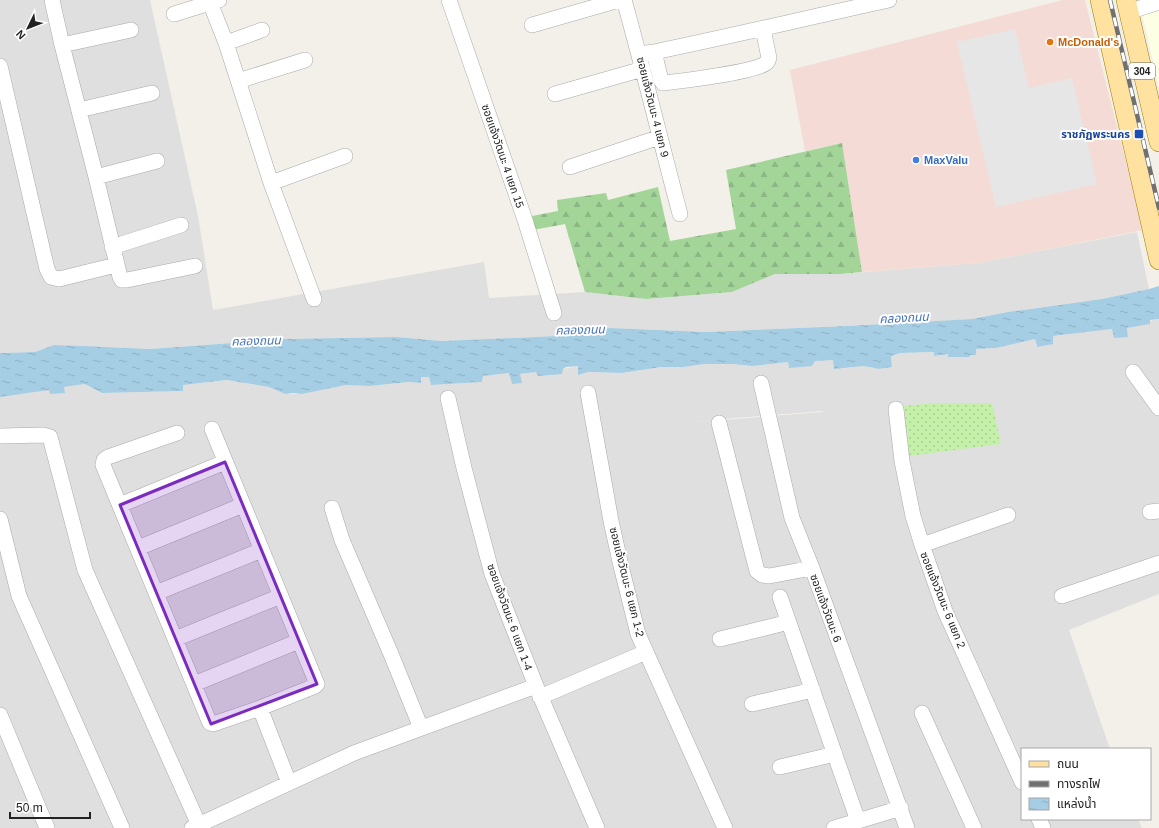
<svg xmlns="http://www.w3.org/2000/svg" width="1159" height="828" font-family="Arial,'Noto Sans Thai',sans-serif">
  <style>
    .residential { fill: #e0dfdf; fill-rule: evenodd }
    .commercial { fill: #f4dbd6 }
    .education { fill: #fcffe4 }
    .forest { fill: url(#forest-firs) }
    .garden { fill: url(#garden-dots) }
    .parking { fill: #e6e6e6 }
    .water { fill: url(#water-ripples) }
    .lines { fill: none; stroke-linecap: round; stroke-linejoin: round }
    .minor-casing { stroke: #a9a9a9; stroke-width: 16 }
    .major-casing { stroke: #9f7e00; stroke-width: 20 }
    .minor { stroke: #fff; stroke-width: 15 }
    .major { stroke: #ffe2a0; stroke-width: 19 }
    .rail-casing { stroke: #707070; stroke-width: 4.5 }
    .rail { stroke: #fff; stroke-width: 3; stroke-dasharray: 9; stroke-linecap: butt }
    .marked { fill: #7b2cbf; fill-opacity: 0.2; stroke: #7b2cbf; stroke-width: 3; stroke-linejoin: round }
    .food-dot { fill: #e8710a; stroke: #fff; stroke-width: 1.5 }
    .transit-dot { fill: #1a4fb4; stroke: #fff; stroke-width: 1.5 }
    .shop-dot { fill: #3f7fe0; stroke: #fff; stroke-width: 1.5 }
    .labels { text-anchor: middle; stroke-width: 4; stroke-linejoin: round; paint-order: stroke }
    .shield { fill: #fff; stroke: #646464; stroke-width: 1 }
    .shield-label { font-size: 10px; font-weight: bold; fill: #222 }
    .food-label { font-size: 11px; font-weight: bold; fill: #c56008; stroke: #fff; text-anchor: start }
    .street-label { font-size: 11px; fill: #222; stroke: #fff }
    .transit-label { font-size: 11px; font-weight: bold; fill: #164399; stroke: #fff; text-anchor: end }
    .shop-label { font-size: 11px; font-weight: bold; fill: #366cbe; stroke: #fff; text-anchor: start }
    .water-label { font-size: 12px; font-style: italic; fill: #4471bb; stroke: #fff }
  </style>
  <defs>
    <pattern id="forest-firs" width="22" height="20" patternUnits="userSpaceOnUse"><rect width="22" height="20" fill="#a3d599"/><path d="M5 1l3.5 6h-7zM16 11l3.5 6h-7z" fill="#8cb784"/></pattern>
    <pattern id="garden-dots" width="8" height="8" patternUnits="userSpaceOnUse"><rect width="8" height="8" fill="#c4f0aa"/><path d="M2 2h.1M6 6h.1" fill="none" stroke="#a8ce92" stroke-width="1.8" stroke-linecap="round"/></pattern>
    <pattern id="water-ripples" width="26" height="14" patternUnits="userSpaceOnUse"><rect width="26" height="14" fill="#a5cde3"/><path d="M2 4q2-2 4 0t4 0M15 11q2-2 4 0t4 0" fill="none" stroke="#8eb0c2"/></pattern>
  </defs>
  <rect width="100%" height="100%" fill="#f2f0e8"/>
  <path class="residential" d="M0,0H150L198,216L213,310L484,262L489,298L585,292L646,299L732,292L775,274H840L978,263L1137,232L1149,289L1102,299L1008,312L972,319L847,326L706,332L610,328L557,336L442,341L396,337L285,339L150,349L84,346L54,345L35,352L0,353Z
    M1159,319V594L1069,630L1110,749H1022V819H1138L1142,828H0V395L29,393L49,389L65,393L64,387L86,384L102,393L183,391V385L227,380L269,387L285,394H302L346,385L370,386L408,382L421,383V377H429L431,385L482,382L483,376L509,373L512,384L520,374L563,369L578,366V375L588,372L622,373L661,367H684L704,364H732L752,366L788,362L789,368L815,361L833,360L835,369L864,366L879,369L892,367L891,356L900,353L934,352L935,356L948,354L969,357V355L976,349L996,348L1035,339L1036,347L1053,336L1112,329L1128,337L1127,328L1150,324L1149,321ZM823,411V412L697,422L734,418Z"/>
  <path class="commercial" d="M1063,0H1085L1143,230L978,263L862,272L842,143L805,151L790,70Z"/>
  <path class="education" d="M1139,0H1159V87Z"/>
  <path class="forest" d="M842,143L862,272L840,274H775L732,292L646,299L585,292L565,224L533,230L532,216L558,211L557,200L606,193L608,200L658,187L670,241L736,229L726,170Z"/>
  <path class="garden" d="M933,403H992L1001,444L909,456L904,406Z"/>
  <path class="parking" d="M1015,29L1029,88L1072,78L1097,184L996,207L957,42Z"/>
  <path class="water" d="M1159,286V319L1150,320V324L1127,328L1128,337L1114,338L1112,329L1053,336V344L1037,347L1035,339L996,348L976,349V355H970L969,357H948V354L934,356V352L900,353L891,356L892,367L879,369L864,366L834,369L833,360L815,361L812,366L789,368L788,362L752,366L732,364H704L684,367H661L622,373L588,372L578,375V366L566,367L563,369L562,374L538,376L536,372L520,374L522,383L512,384L509,373L483,376L482,382L431,385L429,377H421V383L408,382L370,386L346,385L302,394L293,393L285,394L269,387L227,380L183,385V391L102,393L85,384L64,387L65,393L50,394L49,390L0,397V353L35,352L54,345L84,346L150,349L285,339L396,337L442,341L557,336L610,328L706,332L847,326L972,319L1008,312L1102,299L1149,289Z"/>
  <g class="lines">
    <defs>
      <path id="minor" d="M52,0L62,45L96,177L120,277L122,280H127L195,266
        M209,0L226,43L271,183L314,299
        M449,0L525,220L554,313
        M624,0C644,71 661,143 680,214
        M1128,12L1159,2
        M174,14L219,0
        M532,25L619,0
        M226,43L262,30
        M62,45L131,30
        M654,52L661,80L663,83C681,81 756,72 766,63C768,62 768,60 769,58L763,29
        M639,54L654,52C732,36 811,17 889,0
        M0,66L47,269L51,277L59,279L116,265
        M238,81L305,60
        M555,94L643,69
        M79,110L152,93
        M570,167L660,137
        M96,177L157,161
        M271,183L345,156
        M112,247L181,225
        M1133,372L1159,408
        M761,383L792,518L812,568L907,828
        M588,393L611,521L621,566L638,634L725,828
        M448,398L464,468L492,574L536,686L597,828
        M896,409L902,461L913,516L922,545L945,611L1022,782
        M719,423L757,571L762,575L769,576L812,568
        M177,433L108,457L104,460L103,465L209,721L210,723L213,724L260,708L315,686L317,684L212,429
        M0,436L43,435L50,437L85,570L199,825
        M120,505L225,462
        M332,508L342,540L391,654L421,728
        M1150,512L1159,511
        M0,519L19,596L122,828
        M922,545L1008,515
        M138,548L243,505
        M156,593L262,550
        M1062,596L1159,563
        M780,597L858,821L901,808
        M175,639L281,596
        M720,639L789,622
        M194,684L299,641
        M540,697L646,652
        M752,704L813,690
        M260,708L289,783
        M922,713L974,828
        M0,715L47,828
        M780,767L835,754
        M1039,819L1043,828
        M192,828L354,753L536,686
        M834,828L858,821"/>
      <path id="major" d="M1100,0L1159,260
        M1126,0L1159,142"/>
    </defs>
    <use href="#minor" class="minor-casing"/>
    <use href="#major" class="major-casing"/>
    <use href="#minor" class="minor"/>
    <use href="#major" class="major"/>
    <defs>
      <path id="rail" d="M1110,0L1159,208"/>
    </defs>
    <use href="#rail" class="rail-casing"/>
    <use href="#rail" class="rail"/>
  </g>
  <path class="marked" d="M225,462L317,684L211,724L120,505Z"/>
  <circle class="food-dot" cx="1050" cy="42" r="4"/>
  <rect class="transit-dot" x="1134" y="129" width="10" height="10" rx="2"/>
  <circle class="shop-dot" cx="916" cy="160" r="4"/>
  <g class="labels">
    <rect class="shield" x="1129" y="63" width="26" height="16" rx="3"/>
    <g class="shield-label">
      <text x="1142" y="75">304</text>
    </g>
    <g class="food-label">
      <text x="1058" y="46">McDonald's</text>
    </g>
    <g class="street-label">
      <text transform="translate(653 107) rotate(76)" y="4">ซอยแจ้งวัฒนะ 4 แยก 9</text>
      <text transform="translate(503 156) rotate(71)" y="4">ซอยแจ้งวัฒนะ 4 แยก 15</text>
      <text transform="translate(627 582) rotate(76)" y="4">ซอยแจ้งวัฒนะ 6 แยก 1-2</text>
      <text transform="translate(943 600) rotate(68)" y="4">ซอยแจ้งวัฒนะ 6 แยก 2</text>
      <text transform="translate(826 608) rotate(70)" y="4">ซอยแจ้งวัฒนะ 6</text>
      <text transform="translate(510 617) rotate(70)" y="4">ซอยแจ้งวัฒนะ 6 แยก 1-4</text>
    </g>
    <g class="transit-label">
      <text x="1130" y="138">ราชภัฏพระนคร</text>
    </g>
    <g class="shop-label">
      <text x="924" y="164">MaxValu</text>
    </g>
    <g class="water-label">
      <text transform="translate(904 318) rotate(-3)" y="4">คลองถนน</text>
      <text transform="translate(580 330) rotate(-2)" y="4">คลองถนน</text>
      <text transform="translate(256 341) rotate(-2)" y="4">คลองถนน</text>
    </g>
  </g>
  <rect x="1021" y="748" width="130" height="72" fill="#ffffff" stroke="#a7a7a7"/>
  <rect x="1029" y="761" width="20" height="6" fill="#ffe2a0" stroke="#a7a7a7"/>
  <text x="1057" y="768" font-size="12" fill="#222222">ถนน</text>
  <rect x="1029" y="781" width="20" height="6" fill="#707070" stroke="#a7a7a7"/>
  <text x="1057" y="788" font-size="12" fill="#222222">ทางรถไฟ</text>
  <rect x="1029" y="798" width="20" height="12" fill="url(#water-ripples)" stroke="#a7a7a7"/>
  <text x="1057" y="808" font-size="12" fill="#222222">แหล่งน้ำ</text>
  <g transform="translate(28 28) rotate(227)" stroke="#ffffff" stroke-width="3" paint-order="stroke">
  <path d="M0-3L7 15L0 10L-7 15Z" fill="#222222"/>
  <text y="-6" font-size="11" font-weight="bold" text-anchor="middle" fill="#222222">N</text>
  </g>
  <path d="M10 812v6h80v-6" fill="none" stroke="#222222" stroke-width="2"/>
  <text x="16" y="812" font-size="12" fill="#222222" stroke="#ffffff" stroke-width="3" paint-order="stroke">50 m</text>
</svg>
